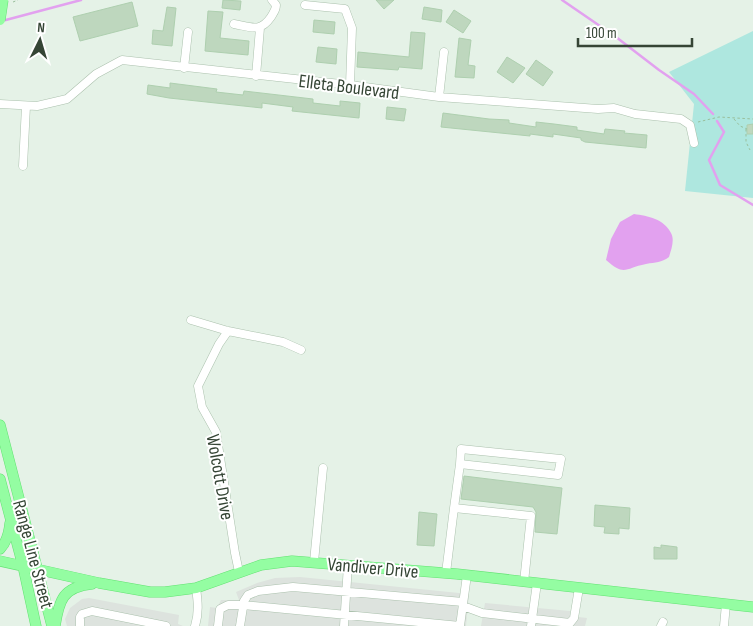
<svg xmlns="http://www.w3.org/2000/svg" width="753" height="626" font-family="'Sofia Sans Condensed',sans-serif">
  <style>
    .green { fill: #aee7df }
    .parking { fill: #dde3de }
    .water { fill: #e2a1ef }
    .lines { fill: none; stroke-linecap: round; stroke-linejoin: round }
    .stream { stroke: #e2a1ef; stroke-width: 2.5 }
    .building { fill: #bed7be; stroke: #aecfaf }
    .minor-casing { stroke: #abc1ad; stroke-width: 9 }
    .major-casing { stroke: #63e273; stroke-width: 11 }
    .path { stroke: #99bf9c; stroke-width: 1; stroke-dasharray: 2.5 2.5; stroke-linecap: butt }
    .minor { stroke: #fff; stroke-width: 8 }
    .major { stroke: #94fda2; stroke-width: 10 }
    .major-bridge-casing { stroke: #63e273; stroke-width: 11; stroke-linecap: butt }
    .major-bridge { stroke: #94fda2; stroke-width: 10 }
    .labels { text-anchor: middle; stroke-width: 4; stroke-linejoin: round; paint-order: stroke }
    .street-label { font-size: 19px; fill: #354535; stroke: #fff }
  </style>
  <rect width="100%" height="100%" fill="#e5f2e7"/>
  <path class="green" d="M753,31V198L685,191L694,104L669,72Z"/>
  <path class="parking" d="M300,577L469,594L466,626H208L210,607L217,608L221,600H239L236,592L257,583L275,578Z
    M89,598L179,615L178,624L183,626H67L65,619L70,608L82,599Z
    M485,603L570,611V616L587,618L585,626H481Z"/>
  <path class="water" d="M634,214C648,216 664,219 671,233C675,240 671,250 669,257C661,263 656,262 646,264C625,268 625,277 606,260L611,239L620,222Z"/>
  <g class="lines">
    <path class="stream" d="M562,0L616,37L659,70L694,94L713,114
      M2,21L81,0
      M717,121L724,132L709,160L720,185L753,205"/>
  </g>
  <path class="building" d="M223,0L241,1L240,10L222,8Z
    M376,0H394L384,9Z
    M132,2L138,26L80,41L73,17Z
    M167,7L176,8L172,46L152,44L153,30L163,31Z
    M424,7L442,10L441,22L422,19Z
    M454,10L471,21L463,33L446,22Z
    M208,11L223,12L220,38L249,41L248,55L205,51Z
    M314,20L335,22L334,34L313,32Z
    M411,32L425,33L422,69L399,67L398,70L357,67L358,52L409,57Z
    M459,38L471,40L468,65L475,66L474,78L455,77Z
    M318,47L337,49L336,64L316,62Z
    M507,57L525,68L513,83L497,72Z
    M536,60L553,72L543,86L526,74Z
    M170,83L217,89L216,92L243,95L244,91L313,99V103L340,106V101L360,103L359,118L292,111L293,107L262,103V108L169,98L147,94L148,85L170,88Z
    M387,107L406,109L404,121L386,119Z
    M443,113L489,119L509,120V123L536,127V122L554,124L577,127V130L604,134L605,129L625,131L624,133L647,135L646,148L585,142L581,140V138L553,134V137L530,134V136L441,127Z
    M753,124V134H747V125Z
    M464,476L562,488L557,534L535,532L536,512L533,507L461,499Z
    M595,505L630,508L629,529L619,528V534L604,533L605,527L594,526Z
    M419,512L437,514L434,546L417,545Z
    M661,545L677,547V559H654V547L661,548Z"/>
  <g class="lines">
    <defs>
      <path id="minor" d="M305,5L345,9L352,28L350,85
        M234,24C251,27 260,33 271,17C274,12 276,10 276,5L272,0
        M184,68L188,32
        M256,76L260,28
        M439,97L444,52
        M0,104L37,106L67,99L96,74L122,60L350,85L439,97L598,109L614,108L635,114L681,119L690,125L694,143
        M23,166L26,106
        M191,320L228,331L283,342L301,350
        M228,331L219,344L198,386L202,407L216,432L235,553L239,572
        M454,508L460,464L558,475L561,459L461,449L460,464
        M314,562L323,468
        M446,573L454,508L531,516L524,582
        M463,606L482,613L570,623L574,618L579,588
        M80,626V617L82,614L92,611L166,626
        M195,626C199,613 198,602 196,588
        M218,626L220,609L228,605H243L460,626L467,575
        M240,626L244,601L248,595L258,591L293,587L463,602
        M344,626L348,565
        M531,626L537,583
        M661,626L663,622
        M724,626L726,604"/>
      <path id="major" d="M0,425L52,626
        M0,479L23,566L36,626
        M0,549C7,542 9,533 10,523
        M0,561L99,583L150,592H165L196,588L261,565L292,561L457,574L753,607
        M55,626C59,600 63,587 92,584"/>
    </defs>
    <use href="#minor" class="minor-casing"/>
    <use href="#major" class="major-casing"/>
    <path class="path" d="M13,2L18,0
      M734,119L740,126L747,129
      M698,122L719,117L753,119
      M746,129V142L750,150"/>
    <use href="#minor" class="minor"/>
    <use href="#major" class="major"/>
    <defs>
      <path id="major-bridge" d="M0,20L3,0"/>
    </defs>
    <use href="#major-bridge" class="major-bridge-casing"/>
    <use href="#major-bridge" class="major-bridge"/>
  </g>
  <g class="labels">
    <g class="street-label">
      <text transform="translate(349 86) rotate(7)" y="7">Elleta Boulevard</text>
      <text transform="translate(221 477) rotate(80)" y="7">Wolcott Drive</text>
      <text transform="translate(34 554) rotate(75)" y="7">Range Line Street</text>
      <text transform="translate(373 567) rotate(5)" y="7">Vandiver Drive</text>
    </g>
  </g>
  <g transform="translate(40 40) rotate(5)" stroke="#ffffff" stroke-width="4" paint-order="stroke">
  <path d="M0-4L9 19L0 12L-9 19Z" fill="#354535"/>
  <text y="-8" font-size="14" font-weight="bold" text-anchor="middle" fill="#354535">N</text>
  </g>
  <path d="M578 38v8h114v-8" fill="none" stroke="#354535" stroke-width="2.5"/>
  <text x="586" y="38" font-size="15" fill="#354535" stroke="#ffffff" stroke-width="4" paint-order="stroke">100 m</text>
</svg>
